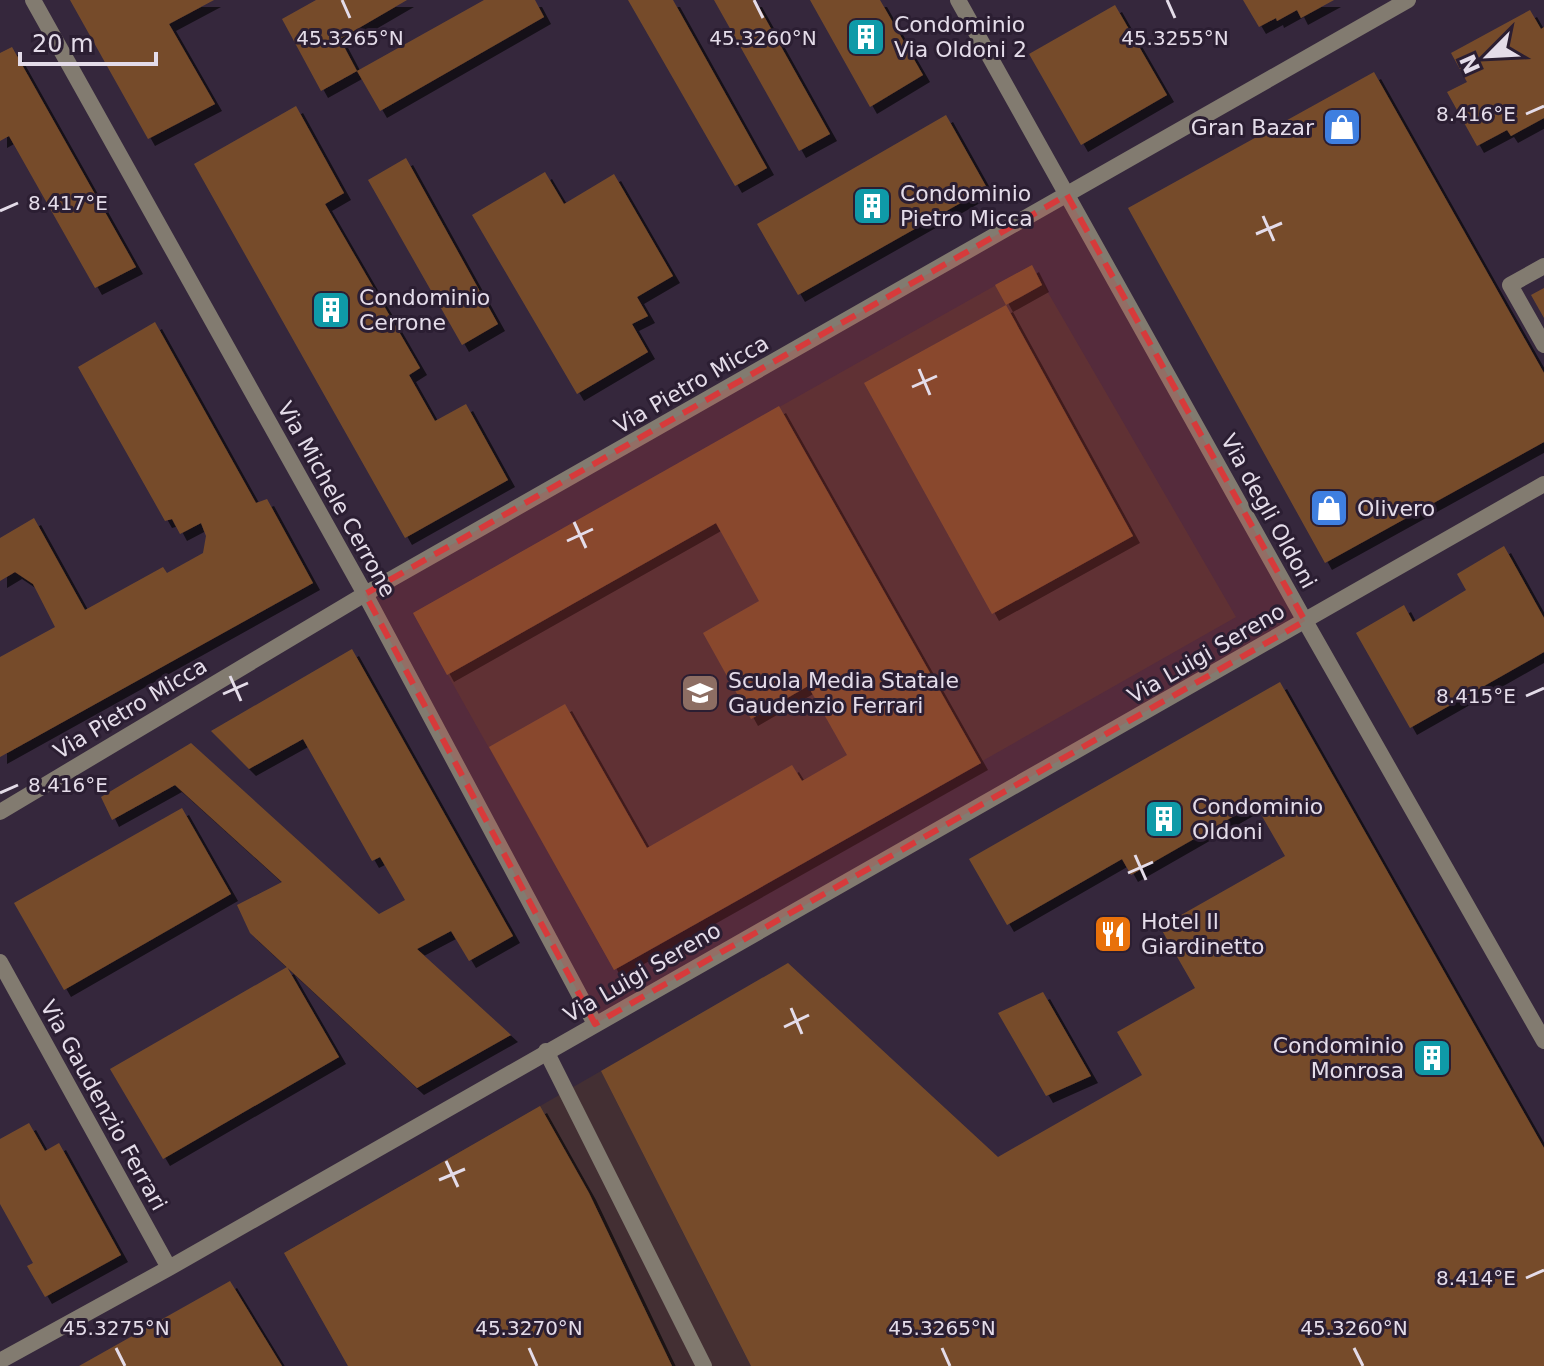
<svg xmlns="http://www.w3.org/2000/svg" width="1544" height="1366" font-family="'DejaVu Sans',sans-serif">
  <style>
    .education { fill: #432f33 }
    .building { fill: #764c2c; filter: url(#shadow) }
    .lines { fill: none; stroke-linecap: round; stroke-linejoin: round }
    .service { stroke: #827b70; stroke-width: 16 }
    .minor { stroke: #827b70; stroke-width: 16 }
    .marked { fill: #d73a3b; fill-opacity: 0.2; stroke: #d73a3b; stroke-width: 6; stroke-dasharray: 16 10; stroke-linejoin: round }
    .ticks { fill: none; stroke: #e4dce9; stroke-width: 3 }
    .labels { text-anchor: middle; stroke-width: 6; stroke-linejoin: round; paint-order: stroke }
    .poi-label { font-size: 22px; fill: #e4dce9; stroke: #2b1e32; text-anchor: start }
    .street-label { font-size: 22px; fill: #e4dce9; stroke: #2b1e32 }
    .ticks-label { font-size: 20px; text-anchor: middle; fill: #e4dce9; stroke: #2b1e32; stroke-width: 6; stroke-linejoin: round; paint-order: stroke }
  </style>
  <defs>
    <filter id="shadow"><feDropShadow dx="7" dy="7" stdDeviation="0" flood-color="#0009"/></filter>
  </defs>
  <rect width="100%" height="100%" fill="#35273c"/>
  <path class="education" d="M1032,265L1236,617L614,970L413,613Z
    M601,1071L751,1366H348L284,1253Z"/>
  <path class="building" d="M70,0H214L169,24L215,104L148,139Z
    M316,0H407L340,39L357,71L321,91L282,19Z
    M484,0H535L544,17L380,111L357,71Z
    M628,0H673L767,168L735,186Z
    M714,0H755L830,134L799,151Z
    M810,0H880L923,75L870,107Z
    M1243,0H1334L1301,18L1297,10L1277,21L1276,18L1259,27Z
    M1115,5L1167,95L1081,145L1029,54Z
    M1530,10L1541,29L1544,27V118L1511,136L1507,130L1477,146L1447,92L1467,82L1451,53Z
    M12,47L136,267L95,288L9,136L0,141V53Z
    M1374,72L1544,373V442L1325,563L1128,208Z
    M296,106L344,193L325,204L420,368L409,375L435,421L466,404L508,480L405,538L194,164Z
    M946,115L987,188L798,295L757,224Z
    M406,158L498,324L462,345L368,180Z
    M545,172L564,204L614,174L673,276L637,297L648,316L632,324L648,352L577,394L472,215Z
    M1032,265L1042,285L1006,305L995,285Z
    M1544,288V318L1531,295Z
    M1006,305L1133,536L992,614L864,383Z
    M155,322L256,503L267,499L313,583L0,757V657L55,627L33,584L15,572L0,581V538L34,518L85,610L163,567L167,573L203,553L206,536L201,523L180,534L172,519L165,521L78,367Z
    M779,406L981,763L614,970L489,747L565,704L647,848L792,765L802,781L847,755L808,686L751,719L703,633L759,601L716,523L447,675L413,613Z
    M1504,546L1544,618V652L1410,728L1356,633L1404,605L1413,622L1466,590L1457,574Z
    M352,649L513,936L469,961L451,931L417,949L511,1035L417,1088L250,933L237,905L282,882L175,785L112,820L101,797L191,743L379,914L405,900L380,857L372,861L303,739L249,769L211,731Z
    M1280,682L1544,1148V1366H751L601,1071L788,963L998,1157L1142,1075L1117,1032L1195,988L1160,927L1285,856L1255,804L1131,875L1122,859L1007,925L969,859Z
    M182,808L231,894L64,990L14,903Z
    M287,967L339,1057L163,1159L110,1069Z
    M1043,992L1091,1076L1046,1096L998,1013Z
    M540,1106L589,1193L672,1366H348L284,1253Z
    M29,1123L45,1151L59,1143L121,1255L45,1297L27,1266L33,1263L0,1204V1139Z
    M230,1281L282,1366H79Z"/>
  <g class="lines">
    <path class="service" d="M1544,266L1510,285L1544,345
      M546,1051L704,1366"/>
    <path class="minor" d="M33,0L365,594L595,1024
      M958,0L1305,621L1544,1041
      M0,812L365,594L1408,0
      M0,962L169,1268
      M0,1361L169,1268L1544,484"/>
  </g>
  <path class="marked" d="M1067,195L1305,621L595,1024L365,594Z"/>
  <path class="ticks" d="M342,0L350,18M754,0L763,18M1167,0L1175,18M1526,114L1544,106M0,211L18,203M1263,216L1274,241M1256,234L1282,223M919,369L930,395M912,387L937,376M574,522L586,548M567,541L593,529M230,676L241,701M223,694L248,683M1526,696L1544,688M0,793L18,785M1135,855L1146,880M1128,873L1153,862M791,1008L802,1034M784,1027L809,1015M446,1161L458,1187M439,1180L465,1169M1526,1278L1544,1270M116,1348L125,1366M529,1348L537,1366M942,1348L950,1366M1354,1348L1363,1366"/>
  <defs>
    <symbol id="building-square" viewBox="-11 -11 22 22"><rect x="-9" y="-9" width="18" height="18" rx="4" fill="#0f9aa8" stroke="#2b1e32"/><path d="M-4-6H4V6H1V3H-1V6H-4ZM-2.5-4.3h1.7v1.8h-1.7ZM.8-4.3h1.7v1.8H.8ZM-2.5-1h1.7V.8h-1.7ZM.8-1h1.7V.8H.8Z" fill="#fff"/></symbol>
    <symbol id="shop-square" viewBox="-11 -11 22 22"><rect x="-9" y="-9" width="18" height="18" rx="4" fill="#3f7fe0" stroke="#2b1e32"/><path d="M-5-2.5h2.3a2.7 3.5 0 0 1 5.4 0H5L5.5 6h-11ZM-1.5-2.5h3a1.5 2.3 0 0 0-3 0Z" fill="#fff"/></symbol>
    <symbol id="school-square" viewBox="-11 -11 22 22"><rect x="-9" y="-9" width="18" height="18" rx="4" fill="#8d6e63" stroke="#2b1e32"/><path d="M0-5L7-2L0 1L-7-2ZM-4 1L0 2.5L4 1V4Q0 6-4 4Z" fill="#fff"/></symbol>
    <symbol id="restaurant-square" viewBox="-11 -11 22 22"><rect x="-9" y="-9" width="18" height="18" rx="4" fill="#e8710a" stroke="#2b1e32"/><path d="M-5-6h1v4h1v-4h1v4h1v-4h1v5L-1.5 .5V6h-2V.5L-5-1ZM5-6V6H3V1.5H1.5Q1.5-4 5-6Z" fill="#fff"/></symbol>
  </defs>
  <g fill-rule="evenodd">
    <use href="#building-square" x="844" y="15" width="44" height="44"/>
    <use href="#shop-square" x="1320" y="105" width="44" height="44"/>
    <use href="#building-square" x="850" y="184" width="44" height="44"/>
    <use href="#building-square" x="309" y="288" width="44" height="44"/>
    <use href="#shop-square" x="1307" y="486" width="44" height="44"/>
    <use href="#school-square" x="678" y="671" width="44" height="44"/>
    <use href="#building-square" x="1142" y="797" width="44" height="44"/>
    <use href="#restaurant-square" x="1091" y="912" width="44" height="44"/>
    <use href="#building-square" x="1410" y="1036" width="44" height="44"/>
  </g>
  <g class="labels">
    <g class="poi-label">
      <text x="894" y="32">Condominio<tspan x="894" dy="25">Via Oldoni 2</tspan></text>
      <text x="1314" y="135" text-anchor="end">Gran Bazar</text>
      <text x="900" y="201">Condominio<tspan x="900" dy="25">Pietro Micca</tspan></text>
      <text x="359" y="305">Condominio<tspan x="359" dy="25">Cerrone</tspan></text>
      <text x="1357" y="516">Olivero</text>
      <text x="728" y="688">Scuola Media Statale<tspan x="728" dy="25">Gaudenzio Ferrari</tspan></text>
      <text x="1192" y="814">Condominio<tspan x="1192" dy="25">Oldoni</tspan></text>
      <text x="1141" y="929">Hotel Il<tspan x="1141" dy="25">Giardinetto</tspan></text>
      <text x="1404" y="1053" text-anchor="end">Condominio<tspan x="1404" dy="25">Monrosa</tspan></text>
    </g>
    <g class="street-label">
      <text transform="translate(691 384) rotate(-30)" y="8">Via Pietro Micca</text>
      <text transform="translate(337 499) rotate(61)" y="8">Via Michele Cerrone</text>
      <text transform="translate(1269 511) rotate(61)" y="8">Via degli Oldoni</text>
      <text transform="translate(1206 653) rotate(-30)" y="8">Via Luigi Sereno</text>
      <text transform="translate(130 708) rotate(-31)" y="8">Via Pietro Micca</text>
      <text transform="translate(642 972) rotate(-30)" y="8">Via Luigi Sereno</text>
      <text transform="translate(104 1105) rotate(61)" y="8">Via Gaudenzio Ferrari</text>
    </g>
  </g>
  <g class="ticks-label">
    <text x="1175" y="45">45.3255°N</text>
    <text x="350" y="45">45.3265°N</text>
    <text x="763" y="45">45.3260°N</text>
    <text x="1476" y="121">8.416°E</text>
    <text x="68" y="210">8.417°E</text>
    <text x="1476" y="703">8.415°E</text>
    <text x="68" y="792">8.416°E</text>
    <text x="1476" y="1285">8.414°E</text>
    <text x="116" y="1335">45.3275°N</text>
    <text x="529" y="1335">45.3270°N</text>
    <text x="942" y="1335">45.3265°N</text>
    <text x="1354" y="1335">45.3260°N</text>
  </g>
  <g transform="translate(1488 56) rotate(246)" stroke="#2b1e32" stroke-width="6" paint-order="stroke">
  <path d="M0-6L14 30L0 20L-14 30Z" fill="#e4dce9"/>
  <text y="-12" font-size="22" font-weight="bold" text-anchor="middle" fill="#e4dce9">N</text>
  </g>
  <path d="M20 52v12h136v-12" fill="none" stroke="#e4dce9" stroke-width="4"/>
  <text x="32" y="52" font-size="24" fill="#e4dce9" stroke="#2b1e32" stroke-width="6" paint-order="stroke">20 m</text>
</svg>
